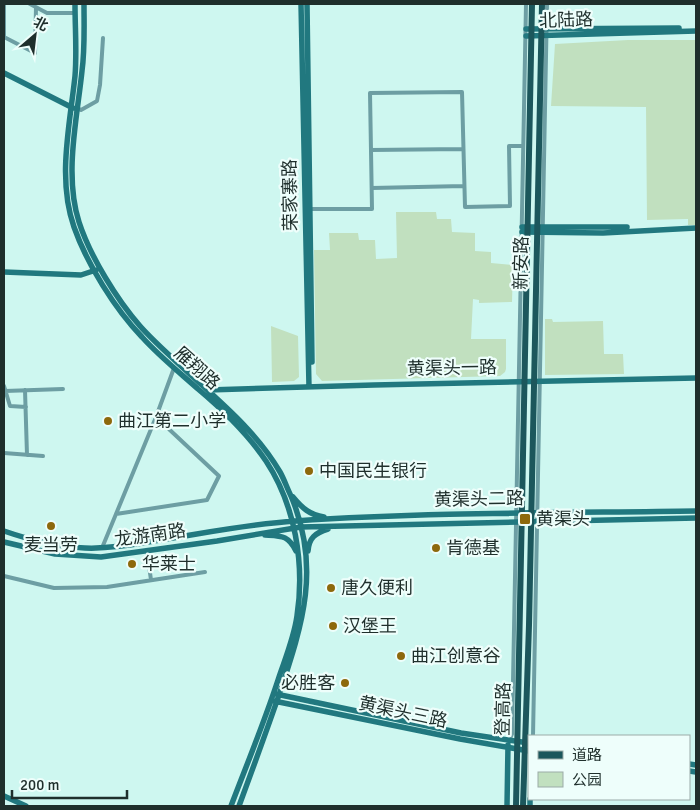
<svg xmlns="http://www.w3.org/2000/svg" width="700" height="810" font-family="Signika,'Noto Sans SC',sans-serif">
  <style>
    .green { fill: #c1e0bf }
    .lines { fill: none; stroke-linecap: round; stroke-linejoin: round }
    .street { stroke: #6d9ea3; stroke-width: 4 }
    .secondary { stroke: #21787f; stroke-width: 5.5 }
    .primary { stroke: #1c575c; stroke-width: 6 }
    .poi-dot { fill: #8d690c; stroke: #eefefb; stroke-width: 2 }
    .labels { text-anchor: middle; stroke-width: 4.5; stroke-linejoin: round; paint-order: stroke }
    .street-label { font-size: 18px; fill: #1f2f2c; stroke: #eefefb }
    .poi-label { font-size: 18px; fill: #1f2f2c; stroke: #eefefb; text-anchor: start }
  </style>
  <rect width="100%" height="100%" fill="#cef7f0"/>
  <path class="green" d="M628,40H696V225H688V219L647,220L646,107L551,106L555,44Z
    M396,212H436L437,219H451L452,232L475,233V251L491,252V263L513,265L512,302L479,303V300L473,299L471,339H506V369L505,372L500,376L322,381L316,374L314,250H330L329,233H358L359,240H375L376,259L397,258Z
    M545,319H552L553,322L603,321L604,354H623L624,374L545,375Z
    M271,326L298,336L299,377L294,381L272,382Z"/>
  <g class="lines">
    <path class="street" d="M30,4L47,13H75
      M4,36V4
      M4,37L35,53L36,7
      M77,108L81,110L97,101L100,85L103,38
      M371,150L463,149
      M372,188L464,186
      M310,209H372L370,93L462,92L465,207L510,206L509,146H523
      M4,386L10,406L26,407
      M25,390L27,455
      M5,391L63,389
      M4,453L43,456
      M116,514L207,500L219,476L156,417
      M102,548L156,417L174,368
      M147,551L151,580
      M4,576L54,588L107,587L205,572
      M533,736L547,4
      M509,741L512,734L526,4"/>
    <path class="secondary" d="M75,4C75,28 77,52 75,76C70,124 57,179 74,227C87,264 115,309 142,337C159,356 179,372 198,389C223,410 247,433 266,461C295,505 305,563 297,616C294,638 285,659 278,680C264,723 247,764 231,806
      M84,4C84,26 85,49 82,71C77,119 64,175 79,222C90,256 117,300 140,326C156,344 175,360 192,376C224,405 258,434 280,472C284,479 287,488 291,496C321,567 303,623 280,692C267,730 253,768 239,806
      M301,4L309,387
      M307,4L312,362
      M526,29L679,28
      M526,36L696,31
      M4,73L73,108
      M522,227H627
      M522,232L603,233L696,228
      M4,272L81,275L96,270
      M208,390L374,385L696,378
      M293,497C302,508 310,515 324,517
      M4,531C30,540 57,547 85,548C110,549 136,544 160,540C205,533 250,524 295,521C429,512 563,513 696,511
      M265,535C282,536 288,535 296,551
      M4,542L55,554L101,557L217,541L301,527L696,518
      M308,551C309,538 315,533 328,529
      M276,694L461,733L529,743
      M274,701L460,739L529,751
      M689,764L696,765
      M689,771L696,772
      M4,796L26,806
      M507,806L508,745
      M530,806V799"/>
    <path class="primary" d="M516,806L532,4
      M523,806L529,625L542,4"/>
  </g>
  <g class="poi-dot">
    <circle cx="108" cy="421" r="5"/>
    <circle cx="309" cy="471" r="5"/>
    <rect x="519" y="513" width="12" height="12" rx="2.5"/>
    <circle cx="51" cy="526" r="5"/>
    <circle cx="436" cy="548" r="5"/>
    <circle cx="132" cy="564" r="5"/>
    <circle cx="331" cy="588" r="5"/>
    <circle cx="333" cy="626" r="5"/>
    <circle cx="401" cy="656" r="5"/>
    <circle cx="345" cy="683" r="5"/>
  </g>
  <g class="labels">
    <g class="street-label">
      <text transform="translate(566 20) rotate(-2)" y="6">北陆路</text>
      <text transform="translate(290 195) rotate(-91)" y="6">荣家寨路</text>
      <text transform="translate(521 263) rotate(-89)" y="6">新安路</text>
      <text transform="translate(197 368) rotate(42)" y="6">雁翔路</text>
      <text transform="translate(452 368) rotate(-1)" y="6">黄渠头一路</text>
      <text transform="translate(479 499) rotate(-1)" y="6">黄渠头二路</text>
      <text transform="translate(150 535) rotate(-8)" y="6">龙游南路</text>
      <text transform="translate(503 709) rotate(-89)" y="6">登高路</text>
      <text transform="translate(403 712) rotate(12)" y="6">黄渠头三路</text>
    </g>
    <g class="poi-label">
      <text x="118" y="427">曲江第二小学</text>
      <text x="319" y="477">中国民生银行</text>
      <text x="536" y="525">黄渠头</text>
      <text x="51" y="551" text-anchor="middle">麦当劳</text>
      <text x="446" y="554">肯德基</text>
      <text x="142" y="570">华莱士</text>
      <text x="341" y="594">唐久便利</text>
      <text x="343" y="632">汉堡王</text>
      <text x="411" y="662">曲江创意谷</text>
      <text x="335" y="689" text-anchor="end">必胜客</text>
    </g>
  </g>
  <rect width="700" height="810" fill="none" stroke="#1f2f2c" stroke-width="10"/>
  <rect x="528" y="735" width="162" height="65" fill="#eefefb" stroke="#9baba8"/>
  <rect x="538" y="751" width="25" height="8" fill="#1c575c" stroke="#9baba8"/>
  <text x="572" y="760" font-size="15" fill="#1f2f2c">道路</text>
  <rect x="538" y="772" width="25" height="15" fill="#c1e0bf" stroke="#9baba8"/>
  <text x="572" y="785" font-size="15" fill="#1f2f2c">公园</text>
  <g transform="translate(35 35) rotate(28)" stroke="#eefefb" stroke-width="4" paint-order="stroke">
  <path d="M0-4L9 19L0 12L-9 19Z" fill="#1f2f2c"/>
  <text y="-8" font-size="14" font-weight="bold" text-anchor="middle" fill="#1f2f2c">北</text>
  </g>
  <path d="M12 790v8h115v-8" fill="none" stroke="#1f2f2c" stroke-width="2.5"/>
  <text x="20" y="790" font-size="15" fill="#1f2f2c" stroke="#eefefb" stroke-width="4" paint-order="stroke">200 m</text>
</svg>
